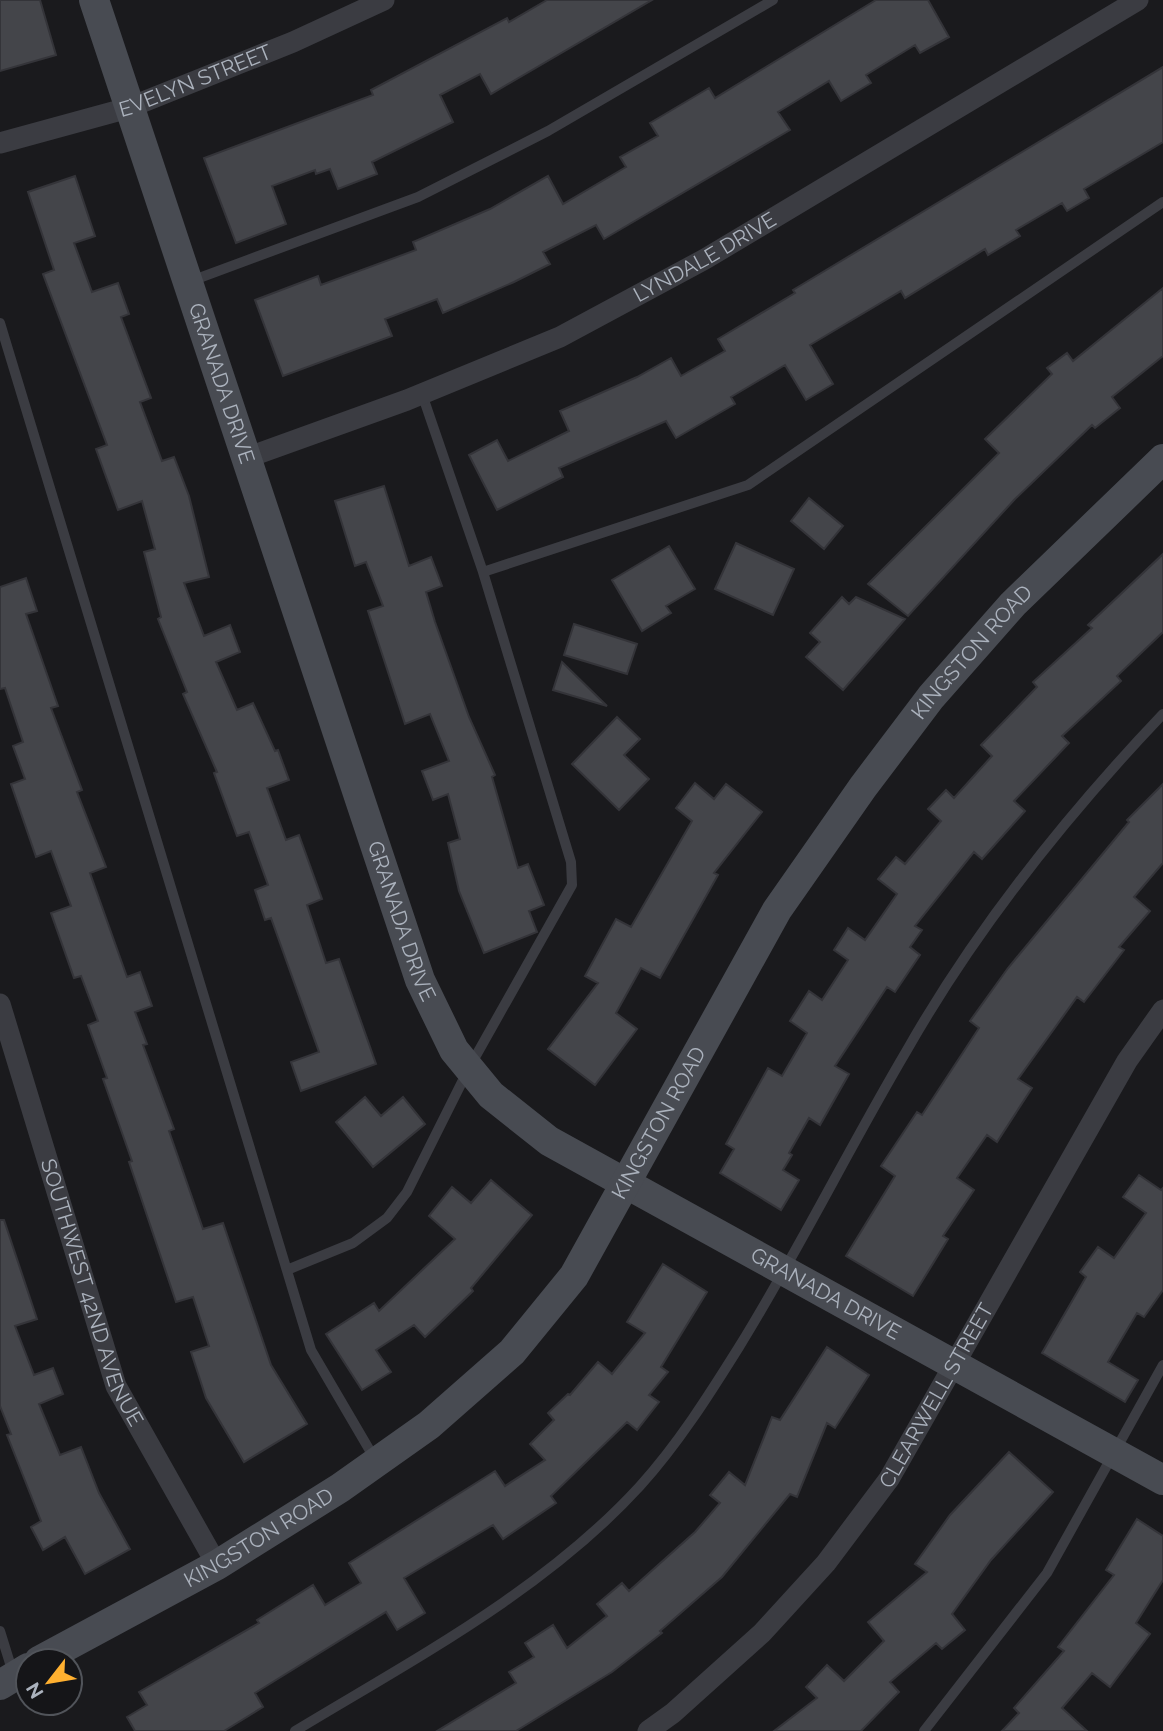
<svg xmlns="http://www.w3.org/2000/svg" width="1163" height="1731" font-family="Raleway,sans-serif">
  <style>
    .building { fill: #44454a; stroke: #343439; stroke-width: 2 }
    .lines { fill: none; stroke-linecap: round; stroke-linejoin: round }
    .lane { stroke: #3b3c42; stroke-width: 10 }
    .street { stroke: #3b3c42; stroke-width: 21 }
    .secondary { stroke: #484b52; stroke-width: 30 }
    .labels { text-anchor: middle; stroke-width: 7; stroke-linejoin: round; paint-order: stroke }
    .street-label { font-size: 21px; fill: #abb2bd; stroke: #151518 }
  </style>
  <rect width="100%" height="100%" fill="#1a1a1d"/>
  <path class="building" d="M0,0H40L56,55L0,71Z
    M547,0H652L491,94L480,74L440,95L453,122L372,162L377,174L338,189L330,169L316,174L315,170L272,186L286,224L236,243L204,158L373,95L371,90L507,18L509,22Z
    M876,0H928L949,37L920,53L915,45L866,75L871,83L841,101L829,81L778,112L790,130L604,239L596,225L543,252L550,264L514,282L443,313L437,299L385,319L392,336L283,376L255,300L318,276L321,285L416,250L413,242L490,209L548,176L563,204L626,167L620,157L658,136L650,123L709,88L715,98Z
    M1163,67V142L1084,189L1089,198L1067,211L1062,203L1016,230L1020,236L988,255L985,249L905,298L901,291L810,345L833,384L806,400L785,365L731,397L735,404L676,438L666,421L559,468L563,477L497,510L469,455L497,440L508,461L569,431L560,411L637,377L671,358L681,376L725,351L718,339L795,293L793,290Z
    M75,176L95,236L74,243L92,292L118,283L129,314L121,317L151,398L140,402L162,461L174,457L189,496L209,577L184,583L204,636L230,625L240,652L216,662L237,710L253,703L275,751L278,750L289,780L267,788L286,840L299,835L322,899L307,905L326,963L339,959L376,1064L301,1091L291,1062L319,1052L271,918L265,920L255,890L268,885L249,832L237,836L214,773L217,772L183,694L187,692L158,619L161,617L144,552L155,549L142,501L118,510L96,449L107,445L43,274L54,270L28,192Z
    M1163,288V356L1112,397L1120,408L1095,428L1092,425L1015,499L908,616L868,584L999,453L985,439L1052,374L1047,368L1067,353L1073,361Z
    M384,486L409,566L431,557L442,586L426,592L435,622L469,717L495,775L492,777L518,868L528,864L544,905L529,911L537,932L484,953L459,891L448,843L460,839L448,794L433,800L422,771L449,761L430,714L405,724L368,611L383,606L366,562L355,566L335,501Z
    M809,498L843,526L824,549L791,521Z
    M736,543L794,569L773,615L715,589Z
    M669,546L695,589L666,606L671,613L642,631L612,580Z
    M1163,554V632L1117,676L1121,681L1062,736L1069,743L1014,801L1025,811L982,859L974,852L915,926L922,930L910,947L920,955L895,992L887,987L835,1066L849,1074L820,1125L809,1118L789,1153L792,1155L783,1170L799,1180L781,1210L720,1173L734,1149L726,1144L768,1068L782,1076L807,1033L790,1021L809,991L822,1000L848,960L834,950L848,928L865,940L897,894L878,879L896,857L905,864L941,821L928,809L946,790L954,798L992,756L981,745L1037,687L1033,682L1092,628L1088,625Z
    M26,578L37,611L26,614L58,706L51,708L82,790L77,792L106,867L90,873L127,977L140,972L152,1006L135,1012L147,1044L143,1045L174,1129L169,1131L203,1229L223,1223L271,1365L307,1424L244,1462L206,1398L191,1352L209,1346L193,1297L176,1302L129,1162L132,1161L103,1079L107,1078L88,1025L98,1021L81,976L74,978L51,913L71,906L51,851L36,857L11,784L25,779L13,746L23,742L5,688L0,689V587Z
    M842,597L849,604L856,597L905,619L843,690L806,657L820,642L810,633Z
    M574,624L637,644L627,674L564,655Z
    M562,662L607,706L553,690Z
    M617,717L640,739L624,755L649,779L619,810L572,764Z
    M695,783L714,799L726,784L762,812L714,873L718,875L660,978L641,968L616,1013L637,1029L595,1085L548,1049L598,983L585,976L616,919L631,927L692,821L676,808Z
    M1163,784V863L1134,897L1150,911L1119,947L1124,950L1084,1002L1077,997L1018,1079L1032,1088L997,1142L987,1135L957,1178L974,1190L943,1236L948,1239L913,1296L846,1256L895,1176L881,1166L917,1112L922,1115L979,1028L970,1021L1008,968L1129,822L1127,820Z
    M365,1097L381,1116L403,1097L425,1124L373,1167L336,1122Z
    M1139,1175L1161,1190L1163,1188V1290L1144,1317L1137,1313L1108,1362L1138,1380L1125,1402L1042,1353L1086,1277L1080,1272L1098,1247L1114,1258L1146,1213L1123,1197Z
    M491,1180L532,1215L471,1288L473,1291L425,1337L414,1325L376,1350L391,1372L362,1390L326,1334L374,1303L379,1311L455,1239L429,1216L452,1187L471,1203Z
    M0,1220H4L37,1319L15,1326L34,1375L53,1368L63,1394L39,1404L60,1455L81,1447L99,1493L130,1549L85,1574L65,1537L43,1550L31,1527L41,1521L7,1435L11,1434L0,1406Z
    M663,1264L707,1292L661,1367L668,1372L649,1395L659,1402L637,1430L627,1422L551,1496L556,1503L503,1539L493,1525L404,1578L425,1613L397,1630L386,1612L255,1693L263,1707L224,1731H135L127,1717L147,1705L139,1692L259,1623L257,1620L313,1585L325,1605L361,1583L349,1563L495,1471L505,1486L545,1460L530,1444L554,1420L548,1413L568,1394L570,1395L598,1362L612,1374L645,1333L627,1322Z
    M827,1347L869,1375L835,1428L827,1423L797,1497L790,1494L722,1577L660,1631L662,1633L612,1672L516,1731H437L516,1683L509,1672L534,1657L525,1643L553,1625L567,1648L607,1616L597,1604L622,1583L629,1591L695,1532L720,1503L710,1495L729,1472L745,1485L772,1417L780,1420Z
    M1009,1452L1053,1492L991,1560L952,1614L965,1630L942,1649L936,1643L890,1682L899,1692L861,1731H774L817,1698L806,1687L827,1665L844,1681L884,1641L868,1622L927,1572L915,1564L950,1515Z
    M1137,1519L1163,1536V1580L1136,1623L1150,1634L1110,1687L1092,1673L1062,1708L1087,1731H1002L1019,1713L1014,1708L1064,1651L1058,1647L1114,1575L1106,1570Z"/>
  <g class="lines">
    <path class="lane" d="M191,281L418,197L548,131L773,0
      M0,323L311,1350L376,1461
      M483,572L748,485L1163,202
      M287,1270L353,1243L387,1218L407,1192L469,1068L572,885L571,862L483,572L422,394
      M0,1631L13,1673
      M295,1731C414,1659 545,1590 640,1486C678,1444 709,1395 739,1347C799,1250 849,1148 907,1050C977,927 1066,816 1163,714
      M924,1731L1047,1573L1163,1365"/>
    <g class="street">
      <path id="s1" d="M0,143L128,108L293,42L384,0"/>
      <path id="s2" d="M246,458L407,400L560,337L705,259L1138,0"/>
      <path id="s3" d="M0,1004L116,1386L217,1565"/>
      <path id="s4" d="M648,1731L673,1713L762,1633L826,1563L889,1479L1127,1061L1163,1010"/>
    </g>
    <g class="secondary">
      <path id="s5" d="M94,0L420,980L454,1050L491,1095L549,1141L1163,1480"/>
      <path id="s6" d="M39,1661L217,1565L340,1488L429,1425L512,1352L574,1276L777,910L863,787L931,697L1013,604L1163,459"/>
      <path d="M0,1685L28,1668"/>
    </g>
  </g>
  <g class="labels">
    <g class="street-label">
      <text dy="7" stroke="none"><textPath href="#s1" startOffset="205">EVELYN STREET</textPath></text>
      <text dy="7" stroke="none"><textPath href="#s2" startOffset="502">LYNDALE DRIVE</textPath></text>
      <text dy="7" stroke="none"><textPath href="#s5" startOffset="404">GRANADA DRIVE</textPath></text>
      <text dy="7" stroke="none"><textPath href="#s6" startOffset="1407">KINGSTON ROAD</textPath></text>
      <text dy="7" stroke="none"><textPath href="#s5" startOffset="971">GRANADA DRIVE</textPath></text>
      <text dy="7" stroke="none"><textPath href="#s6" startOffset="840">KINGSTON ROAD</textPath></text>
      <text dy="7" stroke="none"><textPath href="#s3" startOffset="303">SOUTHWEST 42ND AVENUE</textPath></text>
      <text dy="7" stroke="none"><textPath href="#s5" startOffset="1559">GRANADA DRIVE</textPath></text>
      <text dy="7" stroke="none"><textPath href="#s4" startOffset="446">CLEARWELL STREET</textPath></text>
      <text dy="7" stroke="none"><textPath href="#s6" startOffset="252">KINGSTON ROAD</textPath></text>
    </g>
  </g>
  <g transform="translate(49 1682) rotate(239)"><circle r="33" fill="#151518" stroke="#51545a" stroke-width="2"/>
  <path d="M0-5L12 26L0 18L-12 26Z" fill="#ffb030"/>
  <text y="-10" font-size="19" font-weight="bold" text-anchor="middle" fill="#abb2bd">N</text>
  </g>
</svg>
